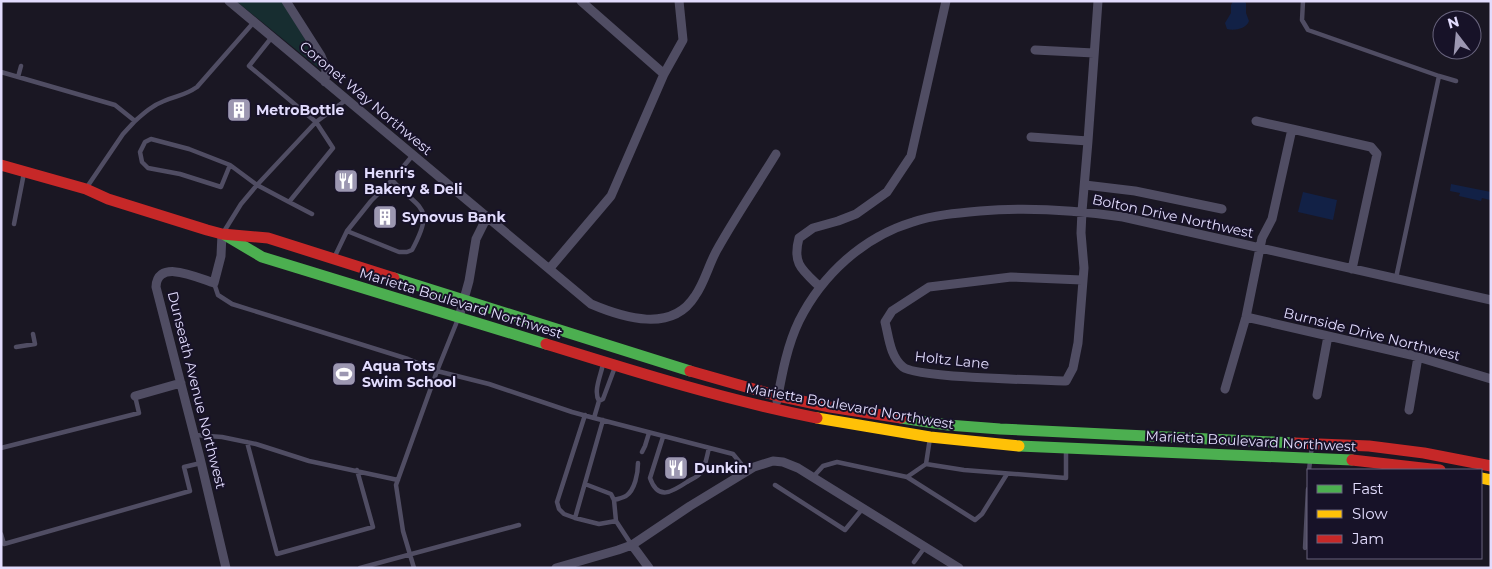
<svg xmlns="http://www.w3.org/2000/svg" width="1492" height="569" font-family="Montserrat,sans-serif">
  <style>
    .green { fill: #172d30 }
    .water { fill: #122146 }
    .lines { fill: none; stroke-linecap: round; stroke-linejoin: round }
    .lane { stroke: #504d63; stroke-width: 4.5 }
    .street { stroke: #504d63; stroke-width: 9 }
    .fast { stroke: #4caf50; stroke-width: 11 }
    .slow { stroke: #ffc107; stroke-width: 11 }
    .jam { stroke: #c62828; stroke-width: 11 }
    .labels { text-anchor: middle; stroke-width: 4; stroke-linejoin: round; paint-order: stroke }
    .street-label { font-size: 14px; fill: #e2dcfd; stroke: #171228 }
    .poi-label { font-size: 14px; font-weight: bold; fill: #e2dcfd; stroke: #171228; text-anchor: start }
  </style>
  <rect width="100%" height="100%" fill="#1a1723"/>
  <path class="green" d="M236,1H282L326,74Z"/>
  <path class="water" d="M1233,1H1244L1246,3V13L1249,21C1246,29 1234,31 1227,29L1225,23L1231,13V5Z
    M1451,184L1491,192L1490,200L1482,198L1481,201L1459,196L1460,193L1450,191Z
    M1303,192L1337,200L1333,220L1298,212Z"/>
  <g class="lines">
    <path class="lane" d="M1303,1L1302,20L1308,30L1439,76L1396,278
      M272,37L249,66L316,122L257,185L289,202L333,148L316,122L346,100
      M1,72L115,105L135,121L123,134L87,187
      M1439,76L1456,81
      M18,77L21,66
      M135,121C144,113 153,105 164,101C178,95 184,96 197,87L254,22
      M289,202L312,214
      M14,224L24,173
      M347,231L399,252H407L412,250C436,205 420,211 392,180
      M223,233L241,204L257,185L230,165L189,149L151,139L145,142L140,152L142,162L148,168L180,174L221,187L230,165
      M334,258L347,231L371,201L392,180L413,155
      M214,283L218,295L232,304L408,359L437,371L458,319
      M16,347L35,344L33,334
      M599,401C593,391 601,375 603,364
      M585,415L557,502L559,509L564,514L575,518L599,524L616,521
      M594,418L733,454L747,471
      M195,435L222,437L256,444L309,461L398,480
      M663,437L650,478C658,501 672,492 687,482C692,479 700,476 702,471C706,464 707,455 709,448
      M930,438L926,464L964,470L1066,478V450
      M247,442L277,554L373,527L357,470
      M1,448L139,413L135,396
      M642,452L645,446L649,433
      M1309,470L1312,445
      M813,477L823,466L837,462L907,477L926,464
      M907,477L975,520L982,514L1007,474
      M585,484L611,494L614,500L616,521L631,544
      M775,485L845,530L863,508
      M614,500C618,499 622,498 626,496C635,490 638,473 638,463
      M575,518L603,420
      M1,534L4,544L190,491L184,467L201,463
      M1305,548L1308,489
      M914,562L925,547
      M360,568L519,525
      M414,568L403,531L396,485L437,371L489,384L572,412L594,418L599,401L603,399L615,367"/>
    <path class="street" d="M229,1L591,304C624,318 672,333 695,296C705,282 709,263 718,248C736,216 757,185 776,154
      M286,1L321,56L326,68L325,82
      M581,1L664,74
      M1035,50L1094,53
      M1256,121L1292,129
      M1031,137L1088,141
      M1085,185L1135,191L1222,209
      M222,234L221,256L214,283C198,278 157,258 156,287L200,458L226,568
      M550,268L611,196L664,74L683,40L679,1
      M1082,280L1011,277L929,287L892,311L885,322C889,338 890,356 903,367C916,378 1041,380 1066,381L1073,368L1078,343L1084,268L1081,233L1082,211L1088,141L1098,1
      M820,287C802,270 792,264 799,238L813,228L838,221L856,214L887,192L911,156L946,1
      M459,317L469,281L476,239L487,217
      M1246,317L1411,355L1491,379
      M1225,389L1246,317L1262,238L1272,219L1292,129L1371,147L1377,154L1352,269
      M1317,395L1328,336
      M135,396L181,383
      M777,401C782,374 787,346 799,321C822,275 863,237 913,222C934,215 957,213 980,211C1028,207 1075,210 1123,217L1491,300
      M1409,410L1418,357
      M632,545L649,568
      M556,568L618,550L632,545L690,506L754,467L773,461L783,462L798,468L959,568"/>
    <path class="fast" d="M225,235L262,257L546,344
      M394,278L690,371
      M901,418L948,425L1000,429L1294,443
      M1019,446L1352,460"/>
    <path class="slow" d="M817,418L930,437L1019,446
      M1481,478L1491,480"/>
    <path class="jam" d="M1,165L86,189L108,199L207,230L222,234L268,238L394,278
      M546,344C636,372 725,400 817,418
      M690,371L778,396L830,407L901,418
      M1294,443L1369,446L1424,453L1491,466
      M1352,460L1440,470"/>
  </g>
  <defs>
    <symbol id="building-square" viewBox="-11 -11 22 22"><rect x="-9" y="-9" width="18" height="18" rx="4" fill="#9c97b1" stroke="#171228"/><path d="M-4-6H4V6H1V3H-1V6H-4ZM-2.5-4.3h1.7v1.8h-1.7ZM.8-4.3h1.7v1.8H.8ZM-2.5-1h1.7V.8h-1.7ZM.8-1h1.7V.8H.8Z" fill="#fff"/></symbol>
    <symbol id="restaurant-square" viewBox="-11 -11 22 22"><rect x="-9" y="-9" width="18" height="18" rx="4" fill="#9c97b1" stroke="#171228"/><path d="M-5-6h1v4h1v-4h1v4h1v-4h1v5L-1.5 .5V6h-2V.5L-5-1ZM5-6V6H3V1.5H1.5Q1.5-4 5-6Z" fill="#fff"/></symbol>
    <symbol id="stadium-square" viewBox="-11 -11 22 22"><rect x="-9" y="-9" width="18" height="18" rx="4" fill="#9c97b1" stroke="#171228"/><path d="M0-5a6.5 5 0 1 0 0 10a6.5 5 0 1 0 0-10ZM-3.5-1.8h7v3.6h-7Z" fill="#fff"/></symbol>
  </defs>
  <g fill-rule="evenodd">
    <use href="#building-square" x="225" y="96" width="28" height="28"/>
    <use href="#restaurant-square" x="332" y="167" width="28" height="28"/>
    <use href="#building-square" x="371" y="203" width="28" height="28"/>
    <use href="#stadium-square" x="330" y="360" width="28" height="28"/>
    <use href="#restaurant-square" x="662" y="454" width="28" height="28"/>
  </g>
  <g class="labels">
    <g class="street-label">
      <text transform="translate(366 98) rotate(40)" y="5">Coronet Way Northwest</text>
      <text transform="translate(1173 216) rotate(12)" y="5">Bolton Drive Northwest</text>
      <text transform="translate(461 303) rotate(17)" y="5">Marietta Boulevard Northwest</text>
      <text transform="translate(1372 334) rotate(14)" y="5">Burnside Drive Northwest</text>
      <text transform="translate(952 360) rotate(6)" y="5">Holtz Lane</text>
      <text transform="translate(197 390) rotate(76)" y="5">Dunseath Avenue Northwest</text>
      <text transform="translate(850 406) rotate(10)" y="5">Marietta Boulevard Northwest</text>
      <text transform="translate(1251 441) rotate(3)" y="5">Marietta Boulevard Northwest</text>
    </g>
    <g class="poi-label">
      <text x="256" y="115">MetroBottle</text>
      <text x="364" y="178">Henri's<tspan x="364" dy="16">Bakery &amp; Deli</tspan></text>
      <text x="402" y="222">Synovus Bank</text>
      <text x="362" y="371">Aqua Tots<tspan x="362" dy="16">Swim School</tspan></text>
      <text x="694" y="473">Dunkin'</text>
    </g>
  </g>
  <rect width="1492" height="569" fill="none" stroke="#e2dcfd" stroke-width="5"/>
  <rect x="1307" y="469" width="175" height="90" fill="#171228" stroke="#68637d"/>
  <rect x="1317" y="485" width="25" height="8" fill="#4caf50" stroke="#68637d"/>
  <text x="1352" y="494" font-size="15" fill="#e2dcfd">Fast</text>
  <rect x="1317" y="510" width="25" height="8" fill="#ffc107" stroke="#68637d"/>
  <text x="1352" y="519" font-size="15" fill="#e2dcfd">Slow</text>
  <rect x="1317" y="535" width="25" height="8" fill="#c62828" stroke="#68637d"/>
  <text x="1352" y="544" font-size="15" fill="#e2dcfd">Jam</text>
  <g transform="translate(1457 35) rotate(344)"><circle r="24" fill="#171228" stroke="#68637d"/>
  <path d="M0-4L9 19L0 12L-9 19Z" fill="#9c97b1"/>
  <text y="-8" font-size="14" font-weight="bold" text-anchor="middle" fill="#e2dcfd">N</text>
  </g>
</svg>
